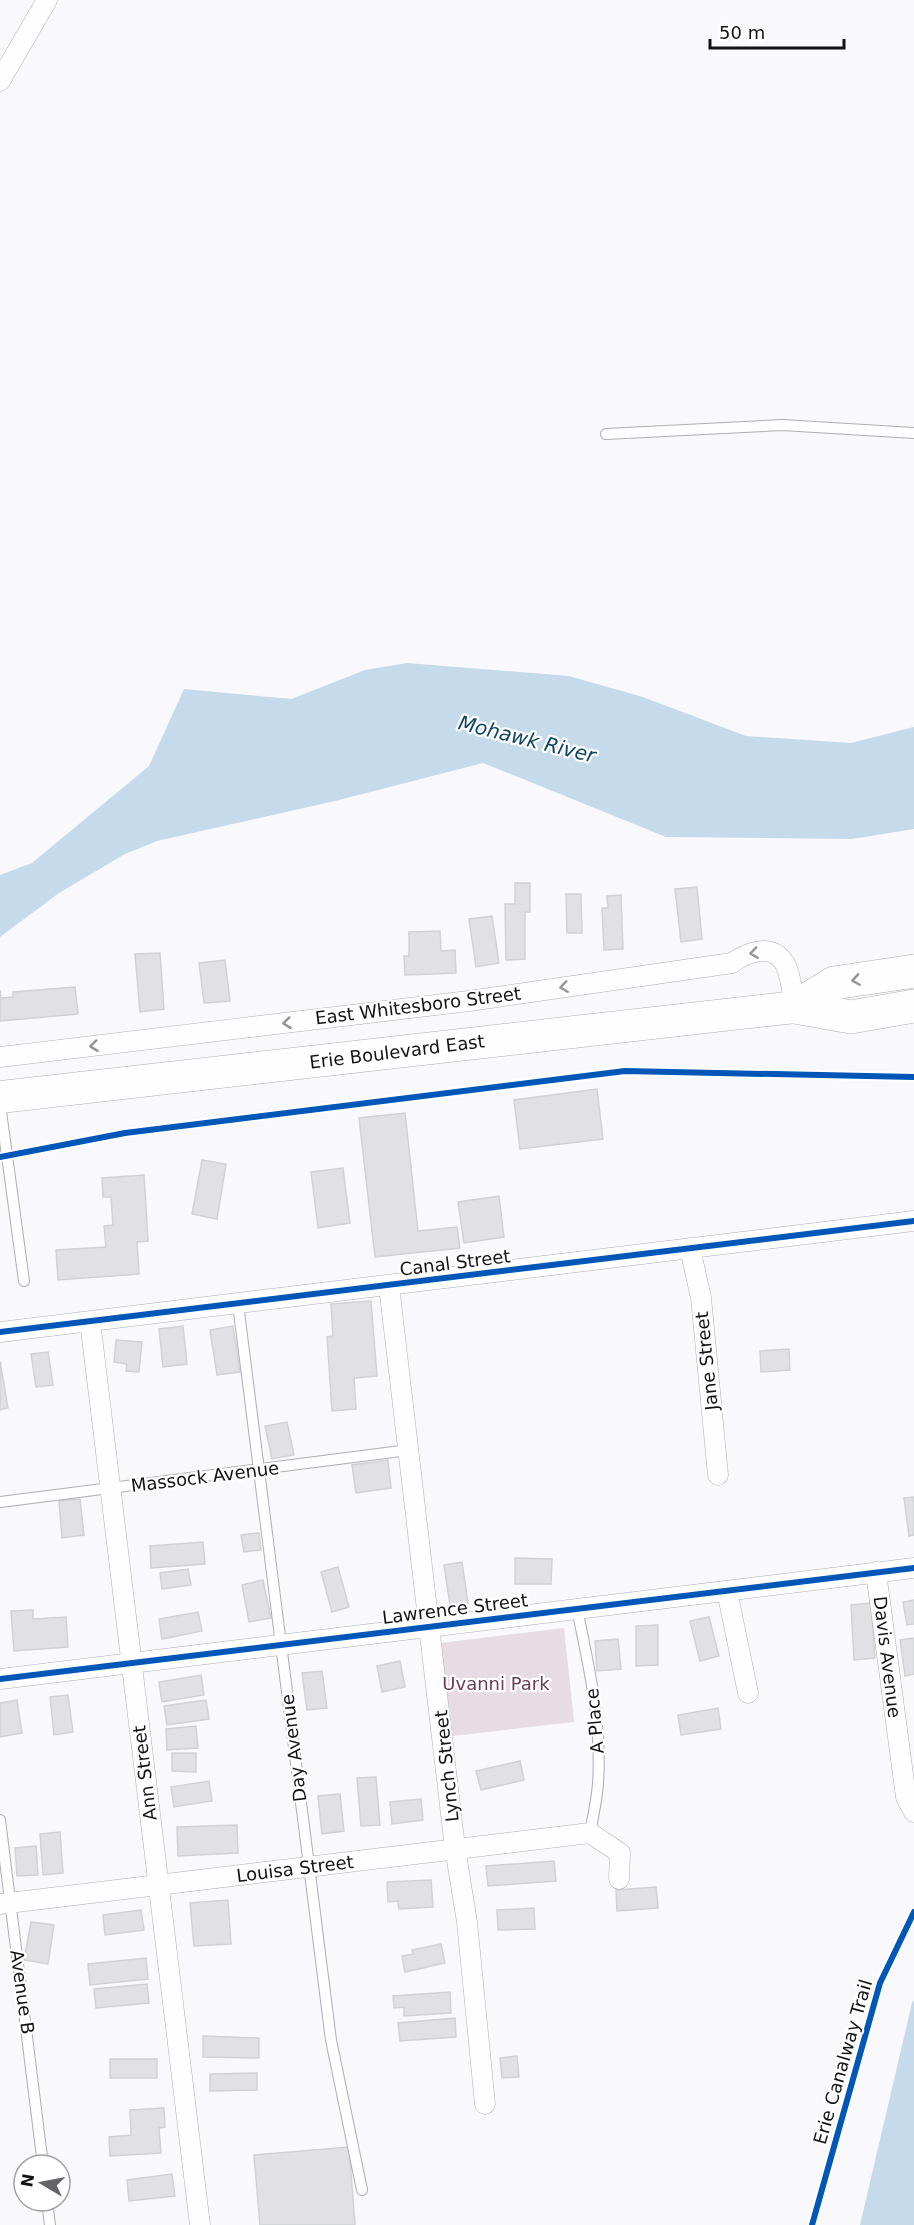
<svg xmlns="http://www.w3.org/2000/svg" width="914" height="2225" font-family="'DejaVu Sans',sans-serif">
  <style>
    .green { fill: #e8dce4 }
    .water { fill: #c5dbec }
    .building { fill: #e1e1e5; stroke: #d1d2d5; stroke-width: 1.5 }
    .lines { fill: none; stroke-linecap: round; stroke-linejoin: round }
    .service-casing { stroke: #aeaeb1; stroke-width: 12 }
    .minor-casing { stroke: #aeaeb1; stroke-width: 21 }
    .primary-casing { stroke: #aeaeb1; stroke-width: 33 }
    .trunk-casing { stroke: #aeaeb1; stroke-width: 34 }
    .service { stroke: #fefeff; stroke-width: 10 }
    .minor { stroke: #fefeff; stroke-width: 20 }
    .primary { stroke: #fefeff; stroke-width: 32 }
    .trunk { stroke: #fefeff; stroke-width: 33 }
    .cycleway-casing { stroke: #fff; stroke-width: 10 }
    .cycleway { stroke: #0057b8; stroke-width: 6 }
    .oneway { stroke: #949496 }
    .labels { text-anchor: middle; stroke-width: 4.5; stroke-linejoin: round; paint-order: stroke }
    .street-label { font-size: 18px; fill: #131316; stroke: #fff }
    .park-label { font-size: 18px; fill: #6a3c57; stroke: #fff }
    .water-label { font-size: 20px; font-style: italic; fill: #0b4360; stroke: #fff }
  </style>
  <rect width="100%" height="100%" fill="#f9f8fd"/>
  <path class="green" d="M564,1628L574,1722L444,1737L432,1644Z"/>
  <path class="water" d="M407,663L569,676L643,697L746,736L851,743L914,727V829L852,839L666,837L483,763L339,800L157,841L125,854L59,893L0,937V875L32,863L149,766L184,689L291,699L365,670Z
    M914,2000V2225H860L912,2003Z"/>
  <path class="building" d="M515,883H530V912H525V959L506,960L505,904H515Z
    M697,887L702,939L681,942L675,889Z
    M566,894H581L582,933H567Z
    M621,895L623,949L604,950L602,908H608L607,896Z
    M492,916L499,963L476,967L469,919Z
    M440,931L441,951L455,950L456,973L405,975L404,956H409V932Z
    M160,953L164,1009L140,1012L135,954Z
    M225,960L230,1001L204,1003L199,963Z
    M75,987L78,1014L0,1021V990L1,998L13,997V992Z
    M597,1089L603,1139L520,1149L514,1100Z
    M405,1113L418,1231L457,1227L460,1248L375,1257L359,1118Z
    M202,1160L226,1164L217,1219L192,1214Z
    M343,1168L350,1223L318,1228L311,1172Z
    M144,1175L148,1241L137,1242L139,1274L58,1280L56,1250L106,1247L104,1226L113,1225L111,1197H103L102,1178Z
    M499,1196L504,1237L464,1243L458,1202Z
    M371,1301L377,1376L354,1378L356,1409L332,1411L327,1337L333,1336L331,1304Z
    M183,1326L187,1364L163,1367L159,1329Z
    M233,1326L240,1372L217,1375L210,1330Z
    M116,1340L142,1342L139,1372L126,1371L127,1364L114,1362Z
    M789,1349L790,1370L761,1372L760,1351Z
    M48,1352L53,1385L36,1387L31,1354Z
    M0,1361L8,1408L0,1410Z
    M287,1422L294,1455L272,1459L265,1426Z
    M388,1460L391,1488L356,1493L352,1465Z
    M914,1497V1535L909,1536L904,1498Z
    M80,1499L84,1535L62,1538L59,1501Z
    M259,1533L261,1550L244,1552L241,1535Z
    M203,1542L205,1564L151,1568L150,1546Z
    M515,1558L552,1559L551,1584H515Z
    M462,1562L468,1603L450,1605L444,1565Z
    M338,1567L349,1607L332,1612L321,1572Z
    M188,1569L191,1585L162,1589L160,1573Z
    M263,1580L271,1618L249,1622L242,1585Z
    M914,1600V1624L907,1625L903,1602Z
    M871,1603L875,1658L854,1660L851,1605Z
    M33,1610V1619L66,1617L68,1647L14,1651L11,1611Z
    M198,1612L202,1631L162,1639L159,1619Z
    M709,1617L719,1656L700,1661L690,1621Z
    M658,1625V1665L636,1666V1626Z
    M914,1638V1674L905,1676L900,1640Z
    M618,1639L621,1669L597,1671L595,1641Z
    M400,1661L405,1687L382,1692L377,1666Z
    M322,1671L327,1708L307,1710L302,1673Z
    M201,1675L204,1695L162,1702L159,1682Z
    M68,1695L73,1732L54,1735L50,1697Z
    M17,1700L22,1733L0,1737V1703Z
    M206,1700L209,1719L167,1725L164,1706Z
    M718,1708L721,1729L681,1735L678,1715Z
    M196,1726L198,1748L167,1750L166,1729Z
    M172,1753H196V1772L172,1771Z
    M520,1761L524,1780L481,1790L476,1771Z
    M376,1777L380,1825L361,1826L357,1778Z
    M209,1781L212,1801L174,1807L171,1787Z
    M340,1794L344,1831L322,1834L318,1796Z
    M421,1799L423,1820L392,1824L390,1802Z
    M237,1825L238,1853L178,1856L177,1827Z
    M60,1832L63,1873L43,1875L40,1834Z
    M36,1846L38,1875L17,1876L15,1848Z
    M554,1861L556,1881L488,1886L486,1866Z
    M431,1880L433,1907L399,1909L398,1901L388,1902L387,1882Z
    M656,1887L658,1908L617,1911L616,1890Z
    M228,1900L231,1944L194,1946L190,1903Z
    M534,1908L535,1929L498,1930L497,1910Z
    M141,1910L144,1930L105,1935L103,1915Z
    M31,1922L54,1925L48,1964L24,1960Z
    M441,1944L445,1963L405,1972L402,1956L413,1954L412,1950Z
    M146,1958L148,1979L90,1985L88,1964Z
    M147,1984L149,2003L96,2008L94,1989Z
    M450,1992L451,2013L404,2016V2007L394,2008L393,1996Z
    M455,2018L456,2037L400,2041L398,2023Z
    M203,2036L259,2038V2058L203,2057Z
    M517,2056L519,2077L502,2078L500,2058Z
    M110,2059H157V2078H110Z
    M257,2073V2090L210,2091V2074Z
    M164,2108L165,2127L159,2128L161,2153L110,2156L109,2137L131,2135L130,2110Z
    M349,2147L355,2225H260L254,2155Z
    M172,2174L175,2196L129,2201L127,2180Z"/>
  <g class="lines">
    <defs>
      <path id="service" d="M606,434L782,425L914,433
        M0,1104L24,1281
        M238,1304L331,2040L362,2190
        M0,1502L409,1450
        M577,1609C589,1666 602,1724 598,1783C597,1799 593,1817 590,1833
        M0,1820L43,2165
        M47,2201L50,2225"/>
      <path id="minor" d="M0,81L47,0
        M0,1057L469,1001L732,963C746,953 770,943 783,961C791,971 792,994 795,1007
        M690,1248L701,1298L718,1475
        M389,1286L455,1848L467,1922L485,2104
        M90,1321L200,2225
        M0,1332L914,1221
        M876,1572L906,1797L914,1812
        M727,1591L748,1693
        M0,1679L914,1568
        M0,1904L590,1833L620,1853L619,1879"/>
      <path id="primary" d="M0,1097L795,1007"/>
      <path id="trunk" d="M795,1007L834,983L914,971
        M795,1007L851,1017L914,1006"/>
    </defs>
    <use href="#service" class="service-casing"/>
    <use href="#minor" class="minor-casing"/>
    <use href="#primary" class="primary-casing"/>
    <use href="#trunk" class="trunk-casing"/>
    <use href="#service" class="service"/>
    <use href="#minor" class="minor"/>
    <use href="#primary" class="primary"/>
    <use href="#trunk" class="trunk"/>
    <defs>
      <path id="cycleway" d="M0,1157L125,1133L625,1071L914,1077
        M0,1332L914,1221
        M0,1679L914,1568
        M812,2225L880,1983L914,1912"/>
    </defs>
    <use href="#cycleway" class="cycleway-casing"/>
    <use href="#cycleway" class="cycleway"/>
  </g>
  <defs><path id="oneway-chevron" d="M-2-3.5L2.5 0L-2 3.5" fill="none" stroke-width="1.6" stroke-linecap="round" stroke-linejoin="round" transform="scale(1.5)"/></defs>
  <g class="oneway">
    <use href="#oneway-chevron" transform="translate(754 953) rotate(172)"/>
    <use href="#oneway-chevron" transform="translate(856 980) rotate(171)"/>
    <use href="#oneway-chevron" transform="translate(564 987) rotate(172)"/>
    <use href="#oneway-chevron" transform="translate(287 1023) rotate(173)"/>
    <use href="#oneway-chevron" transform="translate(94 1046) rotate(173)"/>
  </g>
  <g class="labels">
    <g class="street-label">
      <text transform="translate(418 1006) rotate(-7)" y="6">East Whitesboro Street</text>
      <text transform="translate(397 1052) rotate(-7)" y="6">Erie Boulevard East</text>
      <text transform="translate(455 1263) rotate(-7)" y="6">Canal Street</text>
      <text transform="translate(707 1361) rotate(-96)" y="6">Jane Street</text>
      <text transform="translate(205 1477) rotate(-7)" y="6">Massock Avenue</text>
      <text transform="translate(455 1609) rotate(-7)" y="6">Lawrence Street</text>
      <text transform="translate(887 1657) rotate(83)" y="6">Davis Avenue</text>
      <text transform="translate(595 1721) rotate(-95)" y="6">A Place</text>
      <text transform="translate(294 1748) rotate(-97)" y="6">Day Avenue</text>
      <text transform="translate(447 1766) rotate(-96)" y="6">Lynch Street</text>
      <text transform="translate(145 1773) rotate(-97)" y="6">Ann Street</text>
      <text transform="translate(295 1869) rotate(-7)" y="6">Louisa Street</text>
      <text transform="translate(22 1992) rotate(82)" y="6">Avenue B</text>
      <text transform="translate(843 2062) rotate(-74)" y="6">Erie Canalway Trail</text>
    </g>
    <g class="park-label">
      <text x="496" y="1690">Uvanni Park</text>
    </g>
    <g class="water-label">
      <text transform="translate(527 739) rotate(14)" y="7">Mohawk River</text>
    </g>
  </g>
  <g transform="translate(42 2183) rotate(280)"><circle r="28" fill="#ffffff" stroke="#a1a1a2" stroke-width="1.5"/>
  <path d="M0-4.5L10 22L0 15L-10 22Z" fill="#646367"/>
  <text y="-9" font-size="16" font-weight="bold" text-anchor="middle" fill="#131316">N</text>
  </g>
  <path d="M710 39v9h134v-9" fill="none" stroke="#131316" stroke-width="3"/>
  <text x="719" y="39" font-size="18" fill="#131316" stroke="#ffffff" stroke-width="4.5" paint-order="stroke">50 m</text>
</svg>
